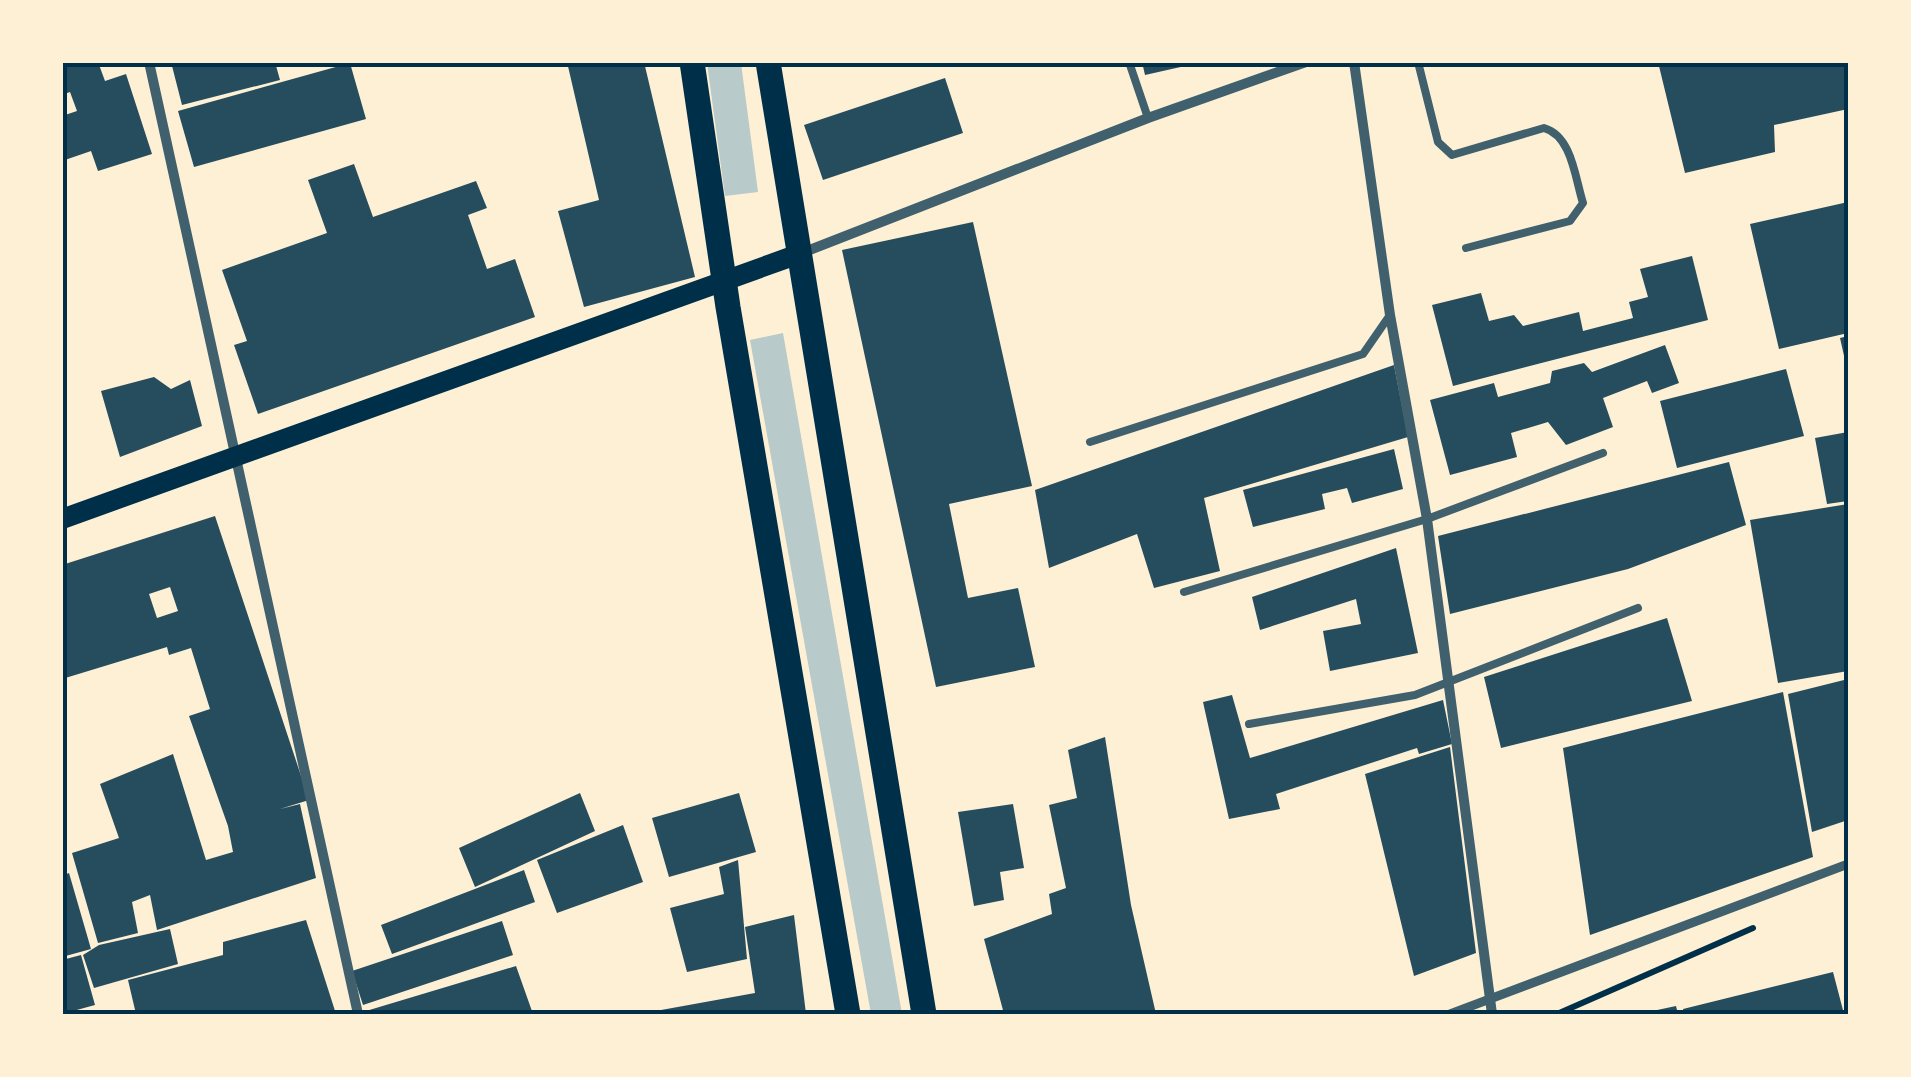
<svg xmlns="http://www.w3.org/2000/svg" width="1911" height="1077" font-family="'Sofia Sans Condensed',sans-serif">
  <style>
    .green { fill: #b9caca }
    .building { fill: #264d5e; fill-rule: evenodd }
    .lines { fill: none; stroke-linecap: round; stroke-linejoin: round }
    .path { stroke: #003049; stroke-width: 6 }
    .service { stroke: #3f606c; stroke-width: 8 }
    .pedestrian { stroke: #3f606c; stroke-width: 9 }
    .minor { stroke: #3f606c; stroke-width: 10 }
    .secondary { stroke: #003049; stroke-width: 20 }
    .primary { stroke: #003049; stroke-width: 25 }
    .neatline { fill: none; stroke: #003049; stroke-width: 4 }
  </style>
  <rect width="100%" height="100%" fill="#fdf0d5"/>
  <path class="green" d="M707,63H741L758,192L725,196Z
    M783,333L902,1014H871L750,340Z"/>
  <path class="building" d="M62,62H98L105,81L126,74L152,154L98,171L91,151L62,161V116L77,111L70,92L62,95Z
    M171,62H275L280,80L182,105Z
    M567,62H644L695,277L584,307L558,211L599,200Z
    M1142,62H1194V64L1145,75Z
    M1658,62H1848V109L1774,125L1775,152L1685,173Z
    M350,63L366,119L194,167L178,111Z
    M945,78L963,133L823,180L804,125Z
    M354,164L373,217L476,181L487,208L468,215L487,269L515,259L535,317L258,414L234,345L247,341L222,270L327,233L308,180Z
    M1848,202V333L1779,349L1750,224Z
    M973,222L1032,486L949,504L968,598L1018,588L1035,667L936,687L842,250Z
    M1692,256L1708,320L1453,386L1432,305L1481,293L1489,321L1514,315L1523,326L1579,312L1583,331L1633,318L1629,302L1648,297L1640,269Z
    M1848,336V369H1847L1840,338Z
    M1665,345L1679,383L1652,393L1647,381L1603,398L1613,427L1566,445L1548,422L1511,433L1517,457L1450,475L1430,400L1494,383L1498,397L1550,383L1552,371L1584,363L1592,372Z
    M1394,365L1408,437L1204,498L1220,571L1154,588L1137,534L1049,568L1035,490Z
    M1786,369L1804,436L1677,468L1660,401Z
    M154,377L171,389L190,380L202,426L120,457L101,391Z
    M1848,432V501L1827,504L1815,438Z
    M1394,449L1403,489L1352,503L1347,488L1322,494L1325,509L1253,527L1243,490Z
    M1729,462L1746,525L1628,569L1450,614L1438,536Z
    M1848,504V671L1778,683L1750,520Z
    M215,516L309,800L280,809L300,804L316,878L157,930L150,895L132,902L138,933L98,943L72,853L119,838L100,784L173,754L206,860L233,852L228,826L189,716L210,709L191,648L169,655L167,647L62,679V565ZM170,587L178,611L157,618L149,594Z
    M1396,548L1418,653L1330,671L1323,631L1361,624L1356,599L1260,630L1252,597Z
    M1667,618L1692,701L1501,748L1484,677Z
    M1848,679V820L1812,832L1788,694Z
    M1783,692L1813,857L1590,935L1563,748Z
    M1232,695L1250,758L1443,700L1452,744L1419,754L1417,748L1276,794L1280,809L1229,819L1203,702Z
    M1105,737L1131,905L1156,1014H1004L984,939L1052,914L1049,894L1066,888L1049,805L1077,798L1068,750Z
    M1450,747L1476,953L1414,976L1365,774Z
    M580,793L595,831L475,887L459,848Z
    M739,793L756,852L669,877L652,818Z
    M1013,804L1024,868L1000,872L1004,900L974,906L958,812Z
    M623,825L643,882L557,913L537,860Z
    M738,860L747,959L687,972L670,908L724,894L719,867Z
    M524,870L535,902L392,954L381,925Z
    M69,873L91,949L62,957V876Z
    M794,915L806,1014H639L755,993L745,927Z
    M306,920L336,1014H136L128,980L223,955V942Z
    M502,921L513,955L363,1005L352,971Z
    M170,929L178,964L94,988L83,955L99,945Z
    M81,955L95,1005L62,1014V960Z
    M516,966L533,1014H356Z
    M1833,972L1844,1014H1684L1683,1009Z
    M1676,1006L1678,1014H1643V1013Z"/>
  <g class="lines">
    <path class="path" d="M1557,1014L1753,928"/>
    <path class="service" d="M1129,62L1148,118
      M1418,62L1438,142L1452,155L1544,128C1572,136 1575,178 1583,203L1570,221L1466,248
      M1090,442L1363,354L1390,315
      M1184,592L1427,519L1603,453
      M1249,724L1415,695L1638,608"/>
    <path class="pedestrian" d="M1450,1014L1848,864"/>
    <path class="minor" d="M149,62L358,1014
      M1354,62L1390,315L1427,519L1492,1014
      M802,253L1148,118L1306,62"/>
    <path class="secondary" d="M62,519L796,255"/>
    <path class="primary" d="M692,62L728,307L848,1014
      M768,62L924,1014"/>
  </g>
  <rect width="1911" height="1077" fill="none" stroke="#fdf0d5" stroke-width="130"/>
  <rect x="65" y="65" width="1781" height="947" class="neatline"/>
</svg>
